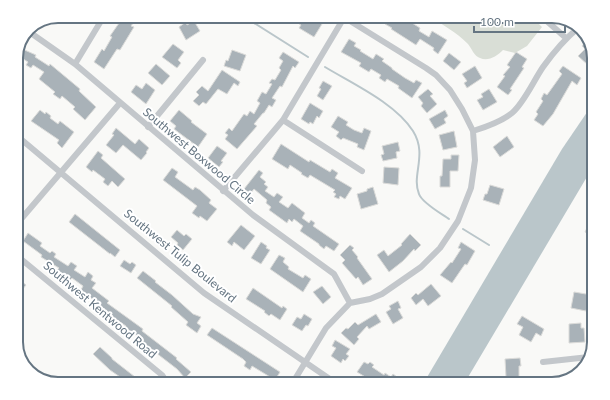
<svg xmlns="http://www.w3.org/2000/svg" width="610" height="400" font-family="Lato,sans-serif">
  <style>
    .green { fill: #d9ded6 }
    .water { fill: #bac6ca }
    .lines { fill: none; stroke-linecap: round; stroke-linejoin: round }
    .stream { stroke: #bac6ca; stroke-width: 2 }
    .building { fill: #a9b2b8; stroke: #dbdbd9 }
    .minor { stroke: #c3c7cb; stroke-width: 6 }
    .labels { text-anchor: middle; stroke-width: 4; stroke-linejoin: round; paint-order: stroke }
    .street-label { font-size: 12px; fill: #657582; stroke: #fff }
    .rim { fill: none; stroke: #657582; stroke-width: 2 }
  </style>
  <rect width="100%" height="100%" fill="#f9f9f7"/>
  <path class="green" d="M429,16H531L542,27L527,46L515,53L503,50C497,56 488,62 480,58C474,56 472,49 468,44C456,32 443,25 429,16Z"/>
  <path class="water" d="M594,102V165L464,384H423L562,149Z"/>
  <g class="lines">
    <path class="stream" d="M243,16L308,57
      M325,67C353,84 395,103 413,131C428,155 411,175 419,194C422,203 442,214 449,219
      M463,229L489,245"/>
  </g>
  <path class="building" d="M124,16H138L131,26L134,27L120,50L117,49L104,69L94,62L102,49L104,51L112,37L110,36Z
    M286,16H314L312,19L322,24L314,37L299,28L301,25Z
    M390,16H401L420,28L419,31L429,37L432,31L447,40L438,54L433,50L434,48L420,39L416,45L391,29L392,28L385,24Z
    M194,21L200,31L186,40L179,27L186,22L187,25Z
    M349,39L356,43L354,46L361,50L360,51L373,59L376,54L384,59L382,61L392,68V69L405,78L414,83L416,80L422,83L412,98L398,88L399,86L387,79L385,82L379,78L381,75L371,69L369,72L359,66L361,63L341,52Z
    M586,41L594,56V59L588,65L578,56L585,49L582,46Z
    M173,44L184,52L178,60L181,63L177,68L162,57Z
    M20,48L36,55L35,57L49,66L50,64L80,89L79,91L96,107L85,120L73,109L75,107L62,96L60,99L53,94L55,92L39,79L44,72L33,65L31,68L26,65L28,62L17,55Z
    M232,50L246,55L240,71L224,66L226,60L228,61Z
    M283,52L299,62L295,68L293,66L282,87L280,86L272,98L276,100L272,107L269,105L264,113H263L254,124L257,126L237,149L225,139L228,135L225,133L229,128L232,131L244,114L247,116L250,111L254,114L260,103L257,101L262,92L266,94L272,84L269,83L272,79L275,80L281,70L279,68L283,61L279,58Z
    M516,52L527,59L522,67L524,68L510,89L512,90L508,95L497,87L505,76L503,75L510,67L507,65Z
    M449,53L461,62L454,70L443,61Z
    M156,64L170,76L162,85L148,73Z
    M475,66L482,78L467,88L464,83L467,81L462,74Z
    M563,66L581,78L577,85L572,81L553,114L543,126L534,120L538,114L536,112L543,101L541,99L544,93L547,95L562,74L559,71Z
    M222,70L240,82L238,86L234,83L227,94L218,89L206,104L203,102L199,106L193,101L199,95L196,92L202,86L208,91Z
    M323,81L332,86L323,100L317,96L321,89L319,88Z
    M146,83L155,90L146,104L131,92L136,85L142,89Z
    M428,89L433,94L430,96L437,104L427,113L421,106L423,103L418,97Z
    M489,89L497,102L483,110L477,100L483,97L481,94Z
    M310,103L323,111L319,118L317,116L313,124L310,122L309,124L301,119Z
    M40,110L45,114L46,112L51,116L50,118L58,124L60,121L74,132L62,148L57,143L59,140L31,121Z
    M179,110L192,121L191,122L207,134L198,147L174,129L176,126L170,121Z
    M445,110L448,116L444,119L446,123L435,129L429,119Z
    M338,116L348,122L346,125L354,130L362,133L364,128L371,131L364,150L357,147L358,144L343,138L341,140L336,136L339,132L331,127Z
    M116,128L135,144L139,139L149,148L146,152L147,153L141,160L123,145L116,153L106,145L114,135L112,134Z
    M454,131L457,147L443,150L439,135Z
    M507,136L514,147L500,157L493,147Z
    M398,142L400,151L396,152L397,158L383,161L381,155L384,154L382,146Z
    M281,144L309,162L310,160L330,172L332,169L338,173L335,178L352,188L345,199L340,196L339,199L334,197L336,194L333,192L335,190L310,175L308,178L301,174L302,173L290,165L288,169L272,159Z
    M217,146L227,153L221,161L223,162L219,167L208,158Z
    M98,151L103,155L101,158L125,179L118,187L112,181L108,186L103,182L105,179L93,170L92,172L86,167Z
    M451,155H459L458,171H450V187H440V176H442L443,159H451Z
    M384,167L399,168L398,185L383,183Z
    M172,168L178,172L175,177L193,190L195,187L200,190L211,200L209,203L217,209L207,221L200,216L199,218L192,213L197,206L163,180Z
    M259,170L263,173L260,177L266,182L264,184L268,187L265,191L274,197L277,193L283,197L279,202L288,208L292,203L305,213L302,218L309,223L311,220L315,223L313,226L339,244L334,251L326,246L324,249L319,245V244L300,231L303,226L294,219L292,222L289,219L287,223L269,210L271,207L266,203L267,200L254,189L250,194L244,189Z
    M490,185L504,189L499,205L483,200L485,194H487Z
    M373,187L378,204L361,209L357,194L367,191V189Z
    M75,214L120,250L115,257L110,253V254L69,222Z
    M594,214V236L585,232Z
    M241,225L255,236L244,250L234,242L232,246L227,242Z
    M177,230L184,236L186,234L192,239L183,250L177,245L178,243L171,237Z
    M28,233L42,243L40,246L50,253L52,251L56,254L54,257L68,266L71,262L77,266L74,270L85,277L88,272L93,276L91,280L96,283L92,288L109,301L107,303L143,329L142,331L177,358L176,359L191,372L185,378L177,369L142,342L144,340L125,328L126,326L108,314L109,313L81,290L83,286L72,278L70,280L57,270L59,268L41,257L42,255L23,241Z
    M410,234L421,245L415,251L414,249L403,261L389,272L377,255L384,250L388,256L402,245L401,244Z
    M261,242L267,246L266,248L270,250L261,264L251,258Z
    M461,242L475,251L467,265L465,264L452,283L440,275L451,262L452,263L461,249L458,248Z
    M350,245L354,248L352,250L358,257L357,258L372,279L363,285L358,277L356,279L342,263L345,260L340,255Z
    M279,255L285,258L283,262L289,267L288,269L303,278L305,275L311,279L303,292L270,269Z
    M124,260L130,264L132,262L136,265L131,273L120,266Z
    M143,271L156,281L155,282L172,295L193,314L201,317L197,323L201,326L197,333L186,325L188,322L171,307L172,306L137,278Z
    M16,277L26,285L16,297Z
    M431,284L441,296L428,306L423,299L416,305L411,298L416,293L418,295Z
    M322,286L331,297L323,304L313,292Z
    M253,288L282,308L283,306L287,309L280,320L271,314L269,316L264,312L265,311L246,299Z
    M574,292L592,295L590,302H588L586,311L571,308Z
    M398,301L401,308L398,309L403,318L393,324L386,312L391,309L389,306Z
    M304,314L312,319L308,326L306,325L302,331L292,325L297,317L301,319Z
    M376,314L381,322L369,329L367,326L357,337L359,339L354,345L341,333L346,328L348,329L355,322L358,325Z
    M522,316L544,329L541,336L536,333L531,342L519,335L523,327L517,324Z
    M581,323V328H584L585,342L569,343V324Z
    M212,328L280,372L275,380L252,366L250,370L244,366L246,362L243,359L207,335Z
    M335,340L350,349L346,354L349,356L345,361L343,359L341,363L331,356L336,348L332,346Z
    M100,347L112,358V359L144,384H130L110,370L93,354Z
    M520,358L521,366H519V377H506L505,359Z
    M364,362L368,364L370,362L374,365L372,367L384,375L385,373L391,377L393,374L401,380L398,384H379L372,381L357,372Z"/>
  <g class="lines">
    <path class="minor" d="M541,16L566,38
      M28,31L75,64L253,215L334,274L350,303
      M75,64L104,16
      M283,120L362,171
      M148,127L203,60
      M473,131C486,127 501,122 512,113C524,103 534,80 543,67C553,53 565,39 578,28
      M16,135L204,293L337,384
      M223,191L283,120L345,16
      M16,225L120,103
      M16,255L162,375L168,384
      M543,362L589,357
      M292,384L326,328L350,303L370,299L382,294L421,267L440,248L458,221L471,188L475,160L473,131L462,109L450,90L436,75L426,68L342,16"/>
  </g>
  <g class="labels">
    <g class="street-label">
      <text transform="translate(199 156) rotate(40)" y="4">Southwest Boxwood Circle</text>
      <text transform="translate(180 256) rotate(39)" y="4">Southwest Tulip Boulevard</text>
      <text transform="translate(100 310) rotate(40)" y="4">Southwest Kentwood Road</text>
    </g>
  </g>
  <path d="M0 0H610V400H0ZM58 23H552A35 35 0 0 1 587 58V342A35 35 0 0 1 552 377H58A35 35 0 0 1 23 342V58A35 35 0 0 1 58 23Z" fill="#fff" fill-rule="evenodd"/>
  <path class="rim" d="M58 23H552A35 35 0 0 1 587 58V342A35 35 0 0 1 552 377H58A35 35 0 0 1 23 342V58A35 35 0 0 1 58 23Z"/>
  <path d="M474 26v6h91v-6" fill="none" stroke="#657582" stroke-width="2"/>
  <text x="480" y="26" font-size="12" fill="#657582" stroke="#ffffff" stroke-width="3" paint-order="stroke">100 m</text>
</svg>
